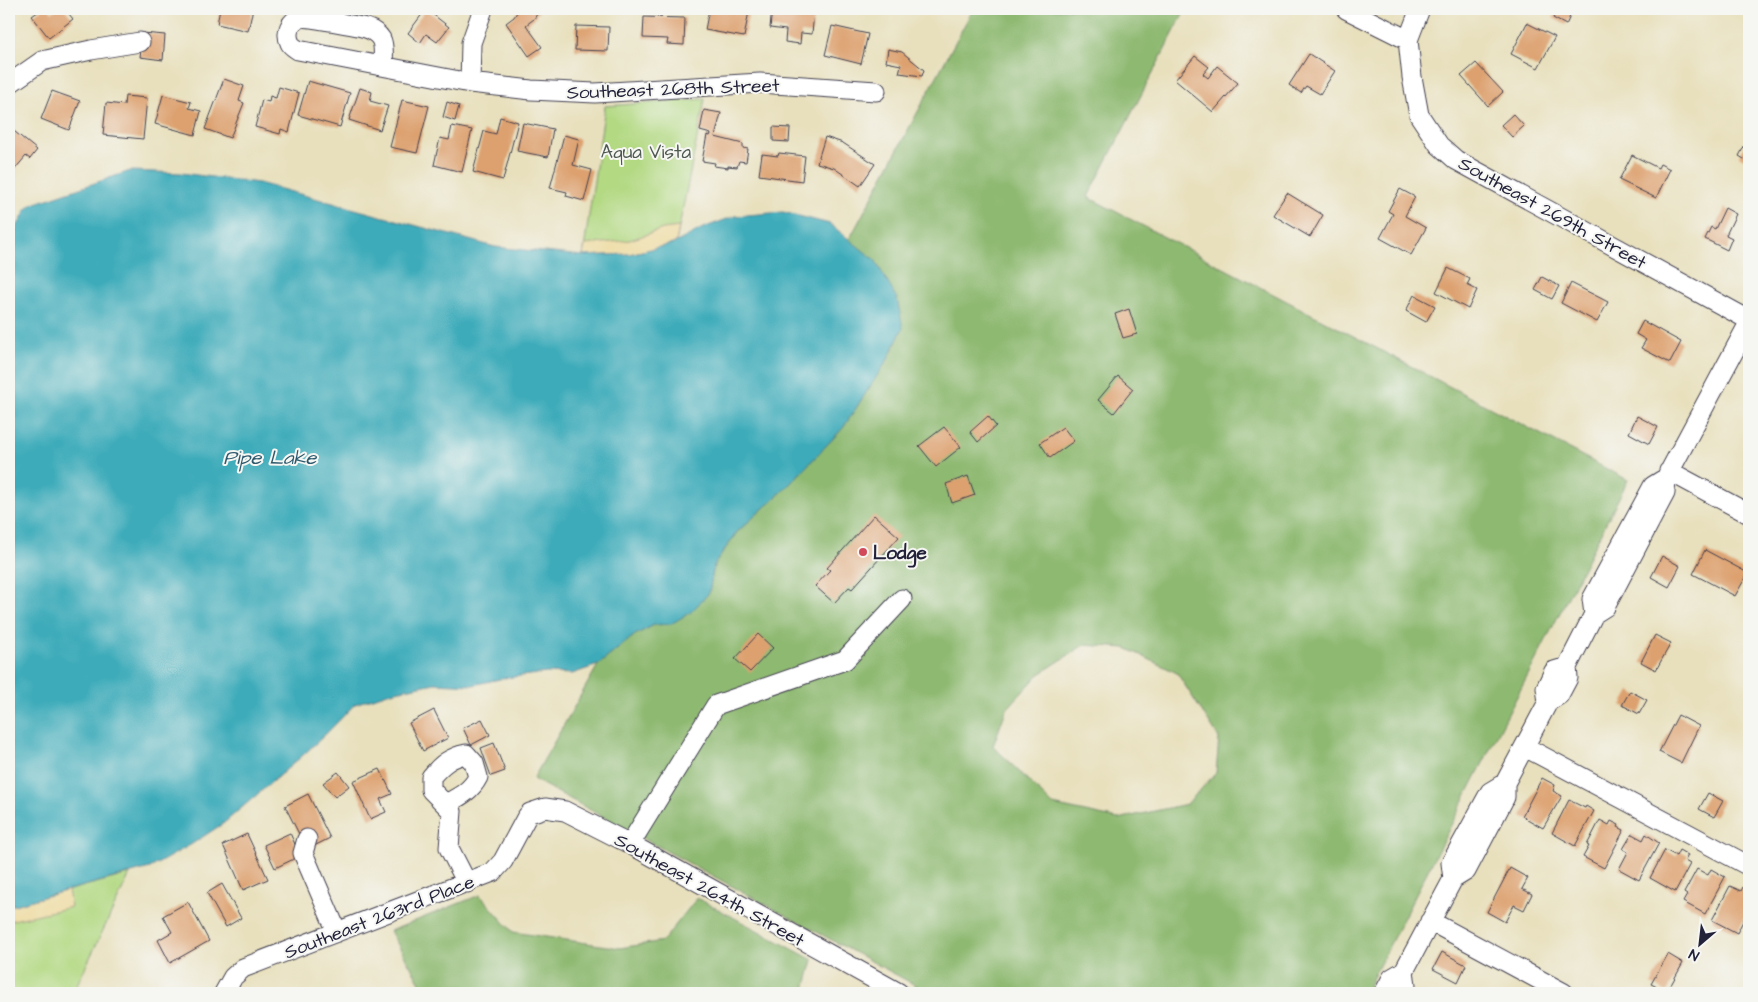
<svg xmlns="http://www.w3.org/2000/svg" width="1758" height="1002" font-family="'Architects Daughter',sans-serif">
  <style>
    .green { fill: #b3d983; stroke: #6a7e5f }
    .forest { fill: #8eb971; stroke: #586e56; fill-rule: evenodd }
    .sand { fill: #eeda9e; stroke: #887e6c }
    .water { fill: #3cabba; stroke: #2f667a }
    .building { fill: #dda16f }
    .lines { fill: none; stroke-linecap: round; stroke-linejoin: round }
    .minor-casing { stroke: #403e4e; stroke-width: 21 }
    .minor { stroke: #fff; stroke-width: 19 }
    .poi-dot { fill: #d1495b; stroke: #f6f6f2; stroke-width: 2 }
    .labels { text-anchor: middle; stroke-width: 4; stroke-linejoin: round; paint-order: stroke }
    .street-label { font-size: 19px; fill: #22223b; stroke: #f6f6f2 }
    .park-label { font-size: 19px; fill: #4e5951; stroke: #f6f6f2 }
    .poi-label { font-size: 19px; font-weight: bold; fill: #22223b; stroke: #f6f6f2; text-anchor: start }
    .water-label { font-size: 20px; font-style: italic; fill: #2c596e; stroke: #f6f6f2 }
  </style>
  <rect width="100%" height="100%" fill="#f6f6f2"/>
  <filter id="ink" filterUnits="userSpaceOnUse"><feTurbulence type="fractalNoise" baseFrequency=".02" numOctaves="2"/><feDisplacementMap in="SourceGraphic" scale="10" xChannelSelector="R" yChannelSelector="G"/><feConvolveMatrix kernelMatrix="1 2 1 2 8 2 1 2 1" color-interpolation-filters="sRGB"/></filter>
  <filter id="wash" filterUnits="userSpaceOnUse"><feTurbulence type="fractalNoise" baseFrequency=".0096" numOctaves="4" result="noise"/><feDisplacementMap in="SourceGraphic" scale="20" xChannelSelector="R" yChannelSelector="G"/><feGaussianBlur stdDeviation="1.12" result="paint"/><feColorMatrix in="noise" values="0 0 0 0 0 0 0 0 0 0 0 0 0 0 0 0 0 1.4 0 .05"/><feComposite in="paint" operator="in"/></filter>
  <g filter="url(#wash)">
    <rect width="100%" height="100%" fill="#e8e0bd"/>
    <path class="green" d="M705,99L676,242L583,256L605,106Z
      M130,874L73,993H9V905H14Z"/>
    <path class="forest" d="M973,9H1186L1088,197L1628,480L1365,993H930L533,779L598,665L635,635L654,625L671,624L709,593L714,565L737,532L786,488L843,428L888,359L903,328L875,260L849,240ZM1084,645L1126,648L1177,673L1219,738L1216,773L1187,804L1118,819L1053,805L993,746L1006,710L1038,675Z
      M480,895L513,932L620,948L663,941L697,898L813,960L804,993H426L390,931Z"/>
    <path class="sand" d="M679,227L676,242L673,244L629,254L583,256L585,245L630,240L663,229Z
      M68,890L71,907L9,921V905H14Z"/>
    <path class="water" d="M130,171L181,173L259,183L495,247L583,256L629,254L673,244L703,228L735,216L783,212L830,224L875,260L897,299L903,328L888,359L843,428L786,488L737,532L714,565L709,593L691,612L671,624L654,625L635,635L598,665L572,674L547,673L504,678L473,685L435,683L391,692L355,704L328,732L301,757L224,823L192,844L150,868L14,905H9V241L27,209L33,204Z"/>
    <g id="blocks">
      <path class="building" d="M42,9H49L52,12L57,9H65L73,19L49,38L32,16Z
        M220,9H253L248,31L217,24Z
        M426,9L449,27L437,42L426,34L420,43L408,33Z
        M519,9H540L534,19L526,25L542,47L529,56L506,23L514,17Z
        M709,9H739L749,11L744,37L705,30Z
        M772,9L814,12L812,34L801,33L800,44L785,42L786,30L770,28Z
        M1542,9H1556L1553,15Z
        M1558,9H1566L1572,12L1566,25L1553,18Z
        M644,17L685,18L684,45L667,44L668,39L643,38Z
        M1527,23L1555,37L1538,68L1511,54Z
        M576,26L609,27L608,51L575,50Z
        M832,26L868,34L861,64L825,55Z
        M143,33L165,35L163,60L140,57Z
        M888,49L902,52L924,70L922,76L899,73L901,65L886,62Z
        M1309,54L1335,71L1320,94L1306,86L1301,93L1289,85Z
        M1195,56L1209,67L1203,74L1208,78L1217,66L1238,83L1213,112L1175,80Z
        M1476,63L1503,92L1488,106L1461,76Z
        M224,79L244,86L239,101L244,103L230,138L205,129Z
        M308,81L350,93L340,127L298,115Z
        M279,87L299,93L289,132L281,129L280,134L255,127L262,100L269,102L270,96L276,98Z
        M360,88L372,92L370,101L388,106L380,130L349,120Z
        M52,91L80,101L69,130L41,119Z
        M163,95L191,102L189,108L201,111L195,135L155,124Z
        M125,96L147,98L143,139L103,135L106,103L124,105Z
        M402,100L429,106L417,153L390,147Z
        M447,102L459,106L455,121L443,117Z
        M704,110L721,113L715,137L743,144V148L748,149L746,162L739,161L737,167L728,166V168L714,166L715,163L702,161L707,135L710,136L711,134L700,131Z
        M1513,114L1524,126L1512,137L1501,125Z
        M500,117L518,122L503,180L473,172L484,131L496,134Z
        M523,123L553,129L548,157L517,151Z
        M452,126L472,130L462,172L434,165L440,138L449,140Z
        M9,127L37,150L30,159L26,156L9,176Z
        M773,127L790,128L789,142L773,141Z
        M564,135L579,139L573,165L592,170L584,201L566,196L567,192L550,188Z
        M825,137L843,143L875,164L860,186L834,168L817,163Z
        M1749,137V162L1739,156Z
        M779,153L805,156L802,181L759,175L762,154L778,156Z
        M1632,155L1658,168L1660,164L1670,169L1656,198L1619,180Z
        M1400,189L1415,197L1405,216L1426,228L1411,255L1380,238L1393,214L1388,211Z
        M1287,193L1323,215L1310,237L1273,215Z
        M1725,208L1736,214L1726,235L1732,238L1727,250L1705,239L1711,227L1715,229Z
        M1448,268L1470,279L1467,285L1477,290L1468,309L1436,292Z
        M1542,277L1559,286L1552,299L1535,290Z
        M1571,283L1608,302L1597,322L1561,303Z
        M1414,295L1435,306L1426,322L1406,311Z
        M1129,309L1137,334L1123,338L1115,314Z
        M1643,321L1681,342L1670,363L1641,348L1646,340L1636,334Z
        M1118,376L1133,389L1114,413L1098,400Z
        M988,416L996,426L978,442L970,432Z
        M1637,416L1658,427L1649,444L1629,433Z
        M944,427L961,447L936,467L919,446Z
        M1063,427L1074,441L1050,458L1040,443Z
        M968,476L975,495L952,503L946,484Z
        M874,515L899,537L852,589L849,587L834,603L815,586L830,570L827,568Z
        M1705,550L1748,573L1735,596L1693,574Z
        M1662,556L1680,566L1669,587L1651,577Z
        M758,634L773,648L750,672L735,659Z
        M1655,635L1671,643L1656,670L1641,662Z
        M1630,691L1647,700L1639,714L1622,705Z
        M434,710L448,738L423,751L409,723Z
        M1678,715L1699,726L1681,763L1659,752Z
        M482,719L490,735L471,745L463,728Z
        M494,743L505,771L491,776L481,748Z
        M380,769L392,794L380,799L386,812L370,819L353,781Z
        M338,772L349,786L335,797L323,783Z
        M1542,778L1555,785L1553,791L1562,796L1543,828L1522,816Z
        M1708,793L1723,801L1714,817L1699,809Z
        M308,794L330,838L314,846L307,830L299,834L285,806Z
        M1569,800L1585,808L1586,806L1594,811L1575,846L1552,833Z
        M1600,820L1609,825L1611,821L1619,825L1618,827L1624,830L1604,868L1583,857L1589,846L1587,845Z
        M290,833L300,856L275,868L264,845Z
        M247,834L268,879L243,890L223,845Z
        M1632,834L1643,840L1646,834L1659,843L1639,880L1619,869L1628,852L1623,849Z
        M1665,850L1676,856L1679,850L1688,855L1685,861L1690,864L1675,892L1650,878Z
        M1510,868L1528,878L1522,889L1532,894L1524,910L1514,905L1505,922L1487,912Z
        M1697,869L1708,875L1711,869L1725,877L1705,914L1683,902L1687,895L1684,893Z
        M222,884L241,918L226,927L207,893Z
        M1730,886L1741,891L1743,887L1749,890V909L1737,933L1712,920Z
        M188,902L209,941L170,963L158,940L172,932L163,916Z
        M1442,952L1466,965L1458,982L1433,969Z
        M1668,954L1683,963L1667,992L1651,984Z"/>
    </g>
  </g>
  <g filter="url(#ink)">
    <use href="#blocks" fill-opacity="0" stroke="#403e4e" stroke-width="1"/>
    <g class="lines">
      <defs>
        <path id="minor" d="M1346,9L1408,40L1412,77L1419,115L1439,145L1456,160L1749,320
          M1408,40L1420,9
          M383,66C383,58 385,47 381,39C378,34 372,30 366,28C358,26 307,16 301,18C290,20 285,33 290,43C291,46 295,48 298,50L470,83L531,90L595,93L760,83L876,91
          M470,83L471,43L483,9
          M9,84L42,61L91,50L140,42
          M1669,471L1749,514
          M1666,478L1653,486L1592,599L1594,614L1605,607L1665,493L1666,478L1749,323
          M1567,667L1554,671L1546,688L1548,702L1559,695L1568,678L1567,667L1594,614
          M1525,747L1749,866
          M1505,783L1490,792L1451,863L1453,879L1466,871L1505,797V783L1548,702
          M446,804C459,797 471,791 478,777L474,763L466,754C450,757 441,765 431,777V790L452,811L449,848L467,883
          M307,839L303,853L337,932
          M630,844L716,705L845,660L902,599
          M1430,921L1564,993
          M224,993L233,977L243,968L493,872L503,861L526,818L530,813L545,808L565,811L630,844L899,993
          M1384,993L1392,978L1404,971
          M1401,993L1406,985L1404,971L1453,879"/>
      </defs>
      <use href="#minor" class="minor-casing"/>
      <use href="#minor" class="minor"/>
    </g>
  </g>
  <circle class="poi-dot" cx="863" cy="552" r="5"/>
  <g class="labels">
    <g class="street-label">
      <text transform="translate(673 88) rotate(-2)" y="7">Southeast 268th Street</text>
      <text transform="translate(1553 212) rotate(29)" y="7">Southeast 269th Street</text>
      <text transform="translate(710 889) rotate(29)" y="7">Southeast 264th Street</text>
      <text transform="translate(379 916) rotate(-21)" y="7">Southeast 263rd Place</text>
    </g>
    <g class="park-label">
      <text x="646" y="158">Aqua Vista</text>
    </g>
    <g class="poi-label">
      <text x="873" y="559">Lodge</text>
    </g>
    <g class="water-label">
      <text x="270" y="464">Pipe Lake</text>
    </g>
  </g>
  <rect width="1758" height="1002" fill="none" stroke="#f6f6f2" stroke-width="30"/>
  <g transform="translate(1700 944) rotate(208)" stroke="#f6f6f2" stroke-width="4" paint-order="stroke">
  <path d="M0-4L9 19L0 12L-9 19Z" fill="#22223b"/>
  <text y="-8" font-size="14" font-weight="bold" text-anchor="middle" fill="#22223b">N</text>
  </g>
</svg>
